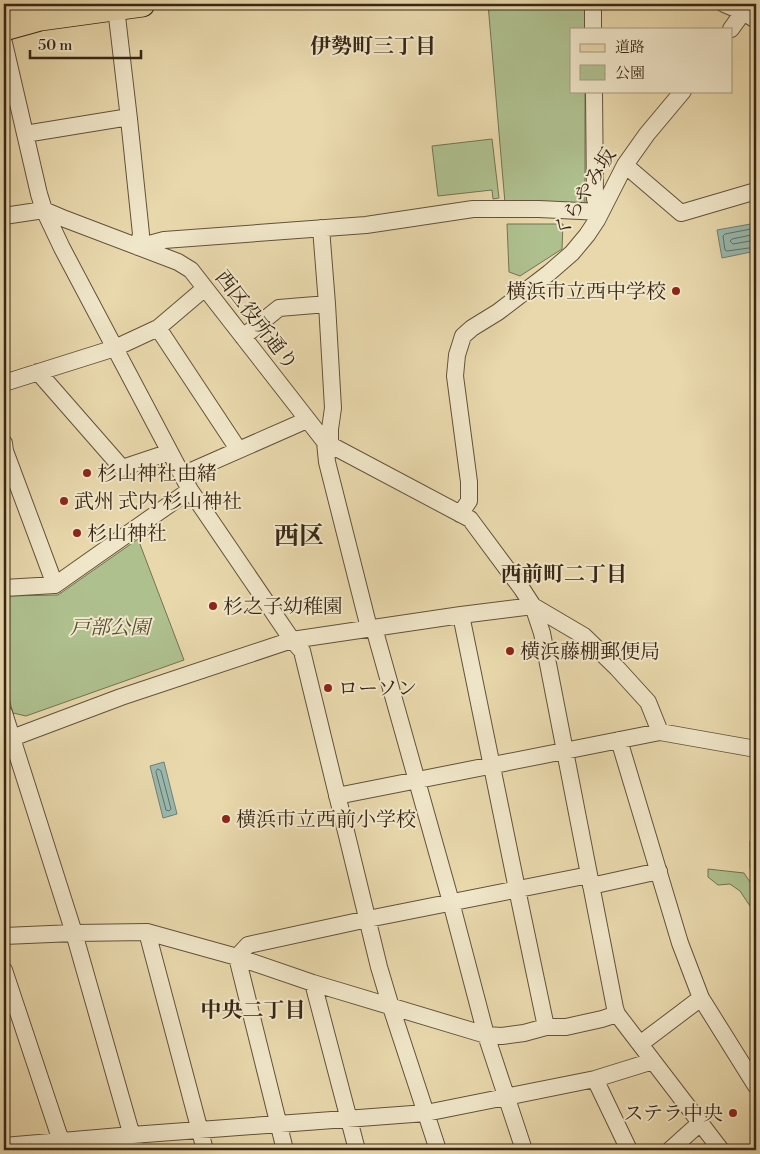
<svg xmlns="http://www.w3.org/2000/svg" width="760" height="1154" font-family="'Libre Bodoni','Noto Serif JP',serif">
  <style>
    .green { fill: #afc08f; stroke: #737352 }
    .water { fill: #98b9af; stroke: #717e71 }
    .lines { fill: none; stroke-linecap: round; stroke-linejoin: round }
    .shore { stroke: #687062; stroke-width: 1 }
    .street-casing { stroke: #63523b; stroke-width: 18 }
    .primary-casing { stroke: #372615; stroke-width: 27 }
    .street { stroke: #f0e6c9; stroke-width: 16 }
    .primary { stroke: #e8d8ac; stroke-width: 25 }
    .poi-dot { fill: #8f2418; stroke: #f0e6c9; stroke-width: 2 }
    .labels { text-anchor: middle; stroke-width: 4; stroke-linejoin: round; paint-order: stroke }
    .street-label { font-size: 20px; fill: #372615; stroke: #f0e6c9 }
    .poi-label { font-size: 20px; fill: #372615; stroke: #f0e6c9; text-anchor: start }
    .park-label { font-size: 20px; font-style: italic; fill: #554c34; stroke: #f0e6c9 }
    .neighbourhood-label { font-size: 21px; font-weight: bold; fill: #372615; stroke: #f0e6c9 }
    .district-label { font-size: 25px; font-weight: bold; fill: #372615; stroke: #f0e6c9 }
  </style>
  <rect width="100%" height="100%" fill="#e8d8ac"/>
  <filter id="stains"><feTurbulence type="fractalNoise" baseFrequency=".004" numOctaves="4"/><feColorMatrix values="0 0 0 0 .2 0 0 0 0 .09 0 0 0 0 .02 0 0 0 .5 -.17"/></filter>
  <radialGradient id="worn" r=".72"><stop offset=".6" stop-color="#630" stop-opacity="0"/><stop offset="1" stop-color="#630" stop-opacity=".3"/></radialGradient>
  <path class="green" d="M488,4H585V29H571V91H585V204L505,203Z
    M492,139L499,198L493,199L492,190L438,196L432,146Z
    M507,224H563L562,249L520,276L509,272Z
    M138,539L184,660L26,716L13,713L4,681V596L58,595Z
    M750,841H756V878L750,868Z
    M708,869L744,873L756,891V915L740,891L730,884L718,885L708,877Z"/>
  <path class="water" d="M756,223V251L722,258L717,230Z
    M164,762L177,814L163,818L150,766Z"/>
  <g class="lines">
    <path class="shore" d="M756,228L725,234L723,236L725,250L727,251L756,247
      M756,234L732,239L730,241L733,244L756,240
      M158,769L161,771L171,809L169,811L166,810L156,772Z"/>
    <defs>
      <path id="street" d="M593,4V29
        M724,4L743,12L756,20
        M116,8L129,119L141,234L138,247L164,240L366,225L473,209H539L601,212L595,199L594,91
        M731,29L749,4
        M4,43L39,194L44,210L65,219L178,262L191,270L325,442L470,519L522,589L533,606L542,633L615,1008L617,1014L721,1150
        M25,134L123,118L129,119
        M625,165L681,213L756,191
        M4,216L44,210L62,248L190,490L292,640L302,651L379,967L391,1007L438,1150
        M321,228L327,304L333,408L330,429V445
        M158,328L238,449
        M243,337L279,308L327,304
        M38,372L122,468L170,452
        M4,383L115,348L158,328L205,288
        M325,442L327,462L369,628
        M4,443L5,451L55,585
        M182,475L307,420
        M460,514L469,501V482L455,376L457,355L463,336L472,328L498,312L549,273L572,253L587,235L597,220L625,165L647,134L683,91
        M4,588L55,585L190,490
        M461,615L517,889L546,1027
        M374,628L451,902L486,1035L524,1150
        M4,713L74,933L136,1150
        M619,740L680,943L701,998L756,1086
        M4,741L121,697L292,640L461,615L533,606L584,636L617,668L648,702L660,732
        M337,796L660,732L756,749
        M591,886L659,871
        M147,932L205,1150
        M4,936L74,933L147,932L237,957L313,983L486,1035L502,1036L524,1033L546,1027H566L602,1019L617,1014
        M4,970L64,1150
        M313,983L357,1150
        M640,1044L701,998
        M595,1079L629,1150
        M4,1146L132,1135L426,1113L595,1079L653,1061
        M285,1150L237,957L248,945L368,919L589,875
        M670,1150L700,1123"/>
      <path id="primary" d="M4,8L20,4
        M4,28L40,18L142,4"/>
    </defs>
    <use href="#street" class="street-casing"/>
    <use href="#primary" class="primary-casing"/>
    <use href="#street" class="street"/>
    <use href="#primary" class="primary"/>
  </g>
  <g class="poi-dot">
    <circle cx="676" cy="291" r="5"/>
    <circle cx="87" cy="473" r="5"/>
    <circle cx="64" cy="501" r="5"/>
    <circle cx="77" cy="533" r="5"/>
    <circle cx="213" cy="606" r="5"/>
    <circle cx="510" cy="651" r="5"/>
    <circle cx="328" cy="688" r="5"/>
    <circle cx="226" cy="819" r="5"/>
    <circle cx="733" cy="1113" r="5"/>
  </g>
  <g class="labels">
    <g class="street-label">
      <text transform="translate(584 192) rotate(-58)" y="7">くらやみ坂</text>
      <text transform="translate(257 320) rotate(52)" y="7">西区役所通り</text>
    </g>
    <g class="poi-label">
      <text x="666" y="298" text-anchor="end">横浜市立西中学校</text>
      <text x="97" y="480">杉山神社由緒</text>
      <text x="74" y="508">武州 式内 杉山神社</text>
      <text x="87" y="540">杉山神社</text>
      <text x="223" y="613">杉之子幼稚園</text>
      <text x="520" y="658">横浜藤棚郵便局</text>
      <text x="338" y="695">ローソン</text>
      <text x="236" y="826">横浜市立西前小学校</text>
      <text x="723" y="1120" text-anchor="end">ステラ中央</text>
    </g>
    <g class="park-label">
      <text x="110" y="634">戸部公園</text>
    </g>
    <g class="neighbourhood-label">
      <text x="373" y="53">伊勢町三丁目</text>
      <text x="564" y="581">西前町二丁目</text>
      <text x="253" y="1017">中央二丁目</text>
    </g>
    <g class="district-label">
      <text x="299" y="544">西区</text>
    </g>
  </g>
  <rect width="760" height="1154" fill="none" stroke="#e8d8ac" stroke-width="20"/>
  <rect x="5" y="5" width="750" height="1144" fill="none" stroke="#372615" stroke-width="2.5"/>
  <rect x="10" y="10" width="740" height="1134" fill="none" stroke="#372615"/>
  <rect x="570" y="28" width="162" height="65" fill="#f0e6c9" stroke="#a69981"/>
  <rect x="580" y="44" width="25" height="8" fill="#e8d8ac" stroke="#a69981"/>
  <text x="615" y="52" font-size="15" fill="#372615">道路</text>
  <rect x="580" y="65" width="25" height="15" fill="#afc08f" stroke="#a69981"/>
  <text x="615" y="78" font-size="15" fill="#372615">公園</text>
  <path d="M30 50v8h111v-8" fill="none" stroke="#372615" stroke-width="2.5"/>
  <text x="38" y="50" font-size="15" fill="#372615" stroke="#f0e6c9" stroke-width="4" paint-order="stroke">50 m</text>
  <rect width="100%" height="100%" filter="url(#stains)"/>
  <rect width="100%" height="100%" fill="url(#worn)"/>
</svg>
